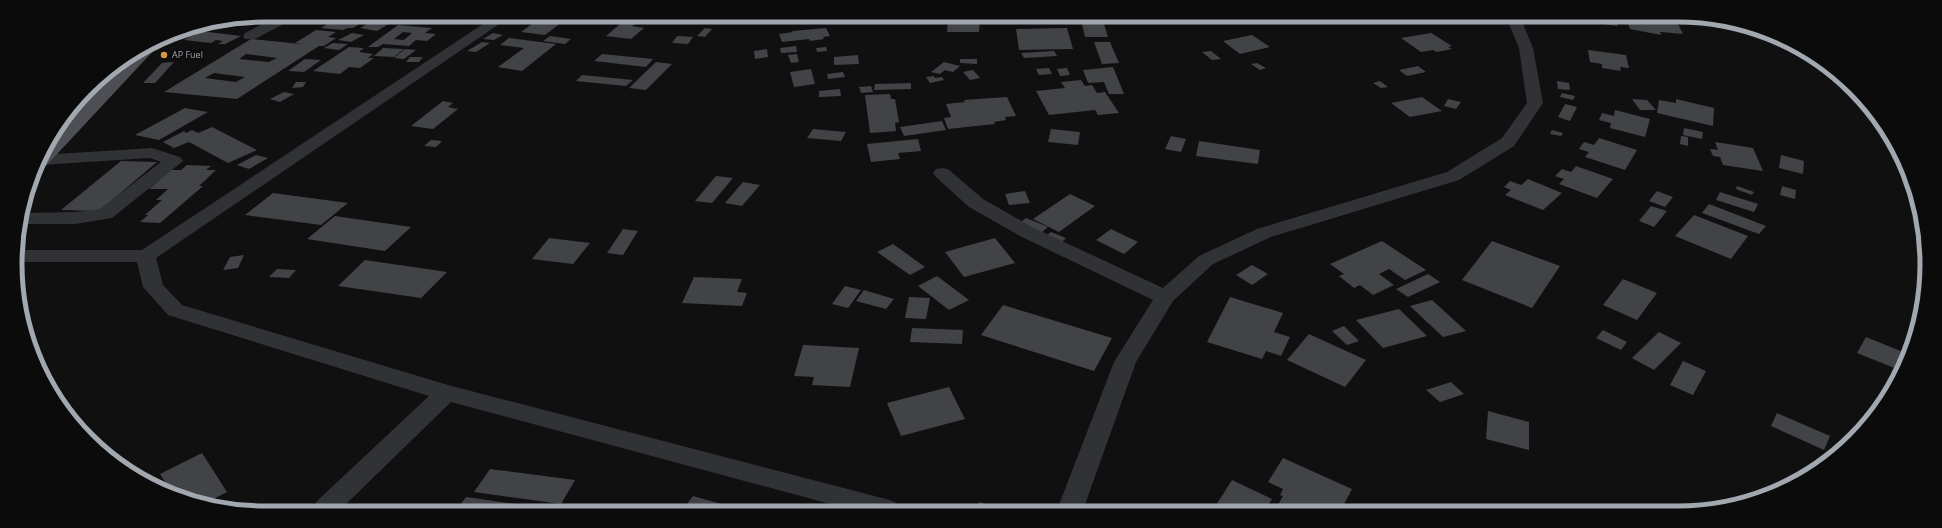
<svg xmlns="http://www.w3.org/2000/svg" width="1942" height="528" font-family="'Open Sans',sans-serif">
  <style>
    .building { fill: #414346; fill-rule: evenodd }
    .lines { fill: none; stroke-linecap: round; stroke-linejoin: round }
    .minor { fill: #313235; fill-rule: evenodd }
    .major { fill: #4d4f54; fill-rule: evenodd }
    .poi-dot { fill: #d9963f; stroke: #0b0b0c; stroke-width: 1.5 }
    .labels { text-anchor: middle; stroke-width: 3.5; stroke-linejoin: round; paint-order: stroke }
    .far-poi-label { font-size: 9px; fill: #a2a8b0; stroke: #0b0b0c; text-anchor: start }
    .rim { fill: none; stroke: #a2a8b0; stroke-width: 5 }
  </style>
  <rect width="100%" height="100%" fill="#101011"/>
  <path class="building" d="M342,15L362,17L358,20H366L353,28H348L343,30L321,28Z
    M543,16H570L545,35L521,32Z
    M415,18H425L422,22H411Z
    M440,18L438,22L427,23L429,19Z
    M626,19L639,21L632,26L644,28L631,39L606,36Z
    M1599,19H1615L1618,26L1602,24Z
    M1626,19L1658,23L1656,20L1677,22L1683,34L1660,32L1661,35L1630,29Z
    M375,20L392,22L377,31L360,28Z
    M948,20H980L979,32H947Z
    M1082,24H1104L1108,37H1085Z
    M398,25L432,28L425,33L436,34L427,41L416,40L409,46L383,44L378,47H368ZM403,32L412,33L404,40L394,39Z
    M705,28L712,29L705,37L697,36Z
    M826,28L830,36L823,37L824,39L810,41L809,39L782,42L779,34L793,32L792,31Z
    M1067,28L1073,49L1019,50L1016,29Z
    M316,30L336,32L328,37L336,38L324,46H319L237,99L164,92L251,39L310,45L295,43ZM246,54L277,58L269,62L239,59ZM214,73L245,77L236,82L205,78Z
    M200,31L241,36L225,44H218L223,41L216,40L211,43L184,40Z
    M352,33L364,35L351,42L338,40Z
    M493,33L503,35L494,40L483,39Z
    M1431,33L1452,46L1448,47L1452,49L1437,52L1433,50L1421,52L1401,38Z
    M1252,35L1270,47L1240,54L1223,41Z
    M550,36L571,39L565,44L543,41Z
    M677,36L693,37L688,44L672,43Z
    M509,38L556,44L522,71L498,67L524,48L500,45Z
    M482,42L490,43L476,52L467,51Z
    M1094,42H1110L1119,63L1102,64Z
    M333,43L348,44L339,50L324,48Z
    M796,46L797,52L781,53L780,48Z
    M349,47L364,48L359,52L373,54L368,58H374L360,68L349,67L340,74L313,71Z
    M826,47L827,51L817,52L816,48Z
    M383,48L404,49L394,57L374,56Z
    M405,49L416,50L404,59L394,58Z
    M767,49L768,57L755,59L754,51Z
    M1588,50L1626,55L1629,68L1620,67L1621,71L1602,68V64L1590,62Z
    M1054,51L1057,56L1024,58L1021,53Z
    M1211,51L1221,59L1212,60L1202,52Z
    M602,54L653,59L646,67L594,61Z
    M797,54L799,62L791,63L788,55Z
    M858,55L859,64L834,65V57Z
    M410,57H423L419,62H406Z
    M305,59L321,60L304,72L288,71Z
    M960,59H977V64L960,63Z
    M174,62L155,83H143L162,63Z
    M656,62L672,64L646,90L629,88Z
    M944,62L960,66L953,72L945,70L940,74L931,72Z
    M1257,63L1266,68L1260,70L1251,64Z
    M1418,66L1426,72L1407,76L1399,70Z
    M1113,67L1124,94H1109L1104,82L1088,83L1083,70Z
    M1049,68L1052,74L1039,75L1036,69Z
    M1067,68L1070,75L1060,76L1057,69Z
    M811,69L815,84L794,87L790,72Z
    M973,70L980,78L970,80L963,72Z
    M843,72L845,77L828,79L827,74Z
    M582,75L633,80L626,86L576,81Z
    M934,76L935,78L942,77L944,80L930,83L926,77Z
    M1081,80L1085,86L1092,85L1097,93L1105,92L1119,113L1098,115L1095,110L1049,115L1036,91L1065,88L1061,82Z
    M1380,81L1388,87L1381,88L1373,83Z
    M1557,81L1569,83L1570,90L1558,89Z
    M296,82H306L303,87L292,88Z
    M911,83V89L874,90L875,84Z
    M871,86L873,92L861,93L859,87Z
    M840,89L841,96L819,97V91Z
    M284,92L294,94L280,102L270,99Z
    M1562,93L1575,96L1573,100L1560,97Z
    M890,94L891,99H895L899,122L895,123L896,131L870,133L865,95Z
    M1007,97L1016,116L1005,117L1006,120L994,122L995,124L948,129L944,118L951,117L946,104L965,102L964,100Z
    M1422,97L1442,111L1410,117L1391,103Z
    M1448,99L1461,102L1456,109L1444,106Z
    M1632,99L1647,100L1656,110H1640Z
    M1676,99L1714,108L1713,126L1657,113L1659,100L1676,103Z
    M443,101L453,103L448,107L458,109L433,129L411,126Z
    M1565,104L1577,107L1570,121L1558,117Z
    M185,108L208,112L159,140L135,135Z
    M1615,110L1650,119L1645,137L1610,128L1611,123L1599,120L1602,113L1614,116Z
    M942,121L946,130L904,136L900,127Z
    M212,127L257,150L228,163L189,142L174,148L163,142L184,131L186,133L192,130L198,133Z
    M1684,128L1703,132L1702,139L1683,135Z
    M813,129L846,132L841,141L807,138Z
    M1051,129L1080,132L1078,145L1048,142Z
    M1552,130L1563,133L1561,136L1550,134Z
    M1171,136L1186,139L1181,152L1165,149Z
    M1681,136L1688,137V146L1680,144Z
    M1599,138L1637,150L1625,170L1585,157L1589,152L1579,149L1584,142L1594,145Z
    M918,139L921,151L898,153L900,159L871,162L867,144Z
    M431,140L442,141L436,147L424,146Z
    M1199,141L1260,150L1258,164L1196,156Z
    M1715,142L1753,148L1763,171L1723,165L1720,157L1713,156L1710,149L1718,150Z
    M256,155L268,158L249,169L237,165Z
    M1781,155L1804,161L1803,174L1779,168Z
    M121,161L157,162L99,211L61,210Z
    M187,165L211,166L206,170H216L199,186H203L160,223L140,222L148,215H145L162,200H156L168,189H149L171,170H181Z
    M1576,166L1613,179L1597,198L1559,184L1564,179L1555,176L1562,169L1571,172Z
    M716,176L733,178L712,203L695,201Z
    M1528,179L1562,193L1543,210L1505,195L1511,190L1504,187L1510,181L1521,185Z
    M743,182L760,185L742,206L725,203Z
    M1737,186L1754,192L1752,195L1736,189Z
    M1782,186L1796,190L1795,199L1780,195Z
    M1025,191L1030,203L1009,205L1005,194Z
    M1657,191L1673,197L1665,207L1649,201Z
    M1720,192L1758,204L1754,212L1716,200Z
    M273,193L348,203L321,225L245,215Z
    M1070,194L1095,206L1059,232L1033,219Z
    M1709,204L1766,226L1759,234L1702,213Z
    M1651,206L1667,211L1654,227L1639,221Z
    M1694,215L1748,236L1731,259L1675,236Z
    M335,216L411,227L385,251L307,239Z
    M1026,218L1048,227L1040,234L1018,224Z
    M623,229L638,231L623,255L607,253Z
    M1111,229L1138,242L1124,254L1096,240Z
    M1051,232L1066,238L1062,242L1047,235Z
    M549,238L590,243L573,264L532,259Z
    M995,238L1015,263L964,277L945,252Z
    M1382,241L1426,270L1405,280L1389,269L1379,274L1394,285L1373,295L1360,285L1354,288L1339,276L1344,274L1330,264Z
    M1492,241L1560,266L1532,308L1462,280Z
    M893,244L925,267L910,275L877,252Z
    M244,255L238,268L223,270L230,257Z
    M365,260L447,272L421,298L338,286Z
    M1252,265L1268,274L1252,285L1236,275Z
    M277,269L296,270L289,278L269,277Z
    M1428,274L1440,282L1408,297L1396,289Z
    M937,276L969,300L949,310L918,286Z
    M694,277L742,279L737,292L747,293L742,306L682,303Z
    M1623,279L1657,293L1637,320L1603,305Z
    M845,286L861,290L848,308L832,304Z
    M864,290L894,299L886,309L856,301Z
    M909,297L930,298L926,319L905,318Z
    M1230,297L1283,313L1274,332L1290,337L1281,356L1266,351L1262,359L1207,342Z
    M1432,300L1466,331L1443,337L1410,306Z
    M1003,305L1112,338L1094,371L981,335Z
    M1399,309L1427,336L1383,348L1356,320Z
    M1344,326L1359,341L1347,345L1332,331Z
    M912,328L963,330L962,344L910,342Z
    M1603,330L1627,342L1621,350L1596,338Z
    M1659,332L1681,343L1654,370L1632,358Z
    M1309,334L1366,360L1345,387L1287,360Z
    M1866,337L1908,354L1902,371L1857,353Z
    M803,345L859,348L850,387L812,385L814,377L794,376Z
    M1683,361L1706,371L1693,395L1670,385Z
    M1451,382L1464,394L1440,402L1426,390Z
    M949,387L965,419L901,436L887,403Z
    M1488,411L1529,422V450L1486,439Z
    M1777,413L1830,436L1824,450L1771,426Z
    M1865,413L1872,416L1861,430Z
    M202,453L227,492L204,504L166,489L169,488L160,474Z
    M1283,458L1352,489L1341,510H1275L1283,496L1280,495L1283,489L1268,482Z
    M490,469L575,480L561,504L474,492Z
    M1232,480L1272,499L1265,510H1213Z
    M693,496L728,506L726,509H683Z
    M466,497L537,507L536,509H457Z
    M979,502L999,508L975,510Z"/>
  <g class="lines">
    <path class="minor" d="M279,15H297L295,18L255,39H245L243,36L245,33Z
      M495,16H511L156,258L163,285L182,305L448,385L886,499L895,502L899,509H849L451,402L342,508H313L317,501L429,396L168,315L143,287L137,262H17L16,250H142Z
      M1507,19H1521L1533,48L1543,103L1514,146L1459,180L1271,237L1213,264L1173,301L1136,362L1083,510H1057L1114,362L1153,300L1020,236L969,207L936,177L933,173L936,169L942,168L948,169L983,199L1034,228L1163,288L1199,256L1257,229L1447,172L1502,138L1527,103L1519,48Z
      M152,148L180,157L183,161L112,218L75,224H22L25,213L75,212L100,209L161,162L150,158L41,165L38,164L40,155Z"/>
    <path class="major" d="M155,43L157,46L155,49L45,167L37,168L41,154L59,130L126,61Z"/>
  </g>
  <circle class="poi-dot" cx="164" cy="55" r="4"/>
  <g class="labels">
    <g class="far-poi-label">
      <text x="172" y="58">AP Fuel</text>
    </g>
  </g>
  <path d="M0 0H1942V528H0ZM264 22H1678A242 242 0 0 1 1920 264V264A242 242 0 0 1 1678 506H264A242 242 0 0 1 22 264V264A242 242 0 0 1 264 22Z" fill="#0b0b0c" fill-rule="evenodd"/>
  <path class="rim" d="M264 22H1678A242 242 0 0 1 1920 264V264A242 242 0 0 1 1678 506H264A242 242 0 0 1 22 264V264A242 242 0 0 1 264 22Z"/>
</svg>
